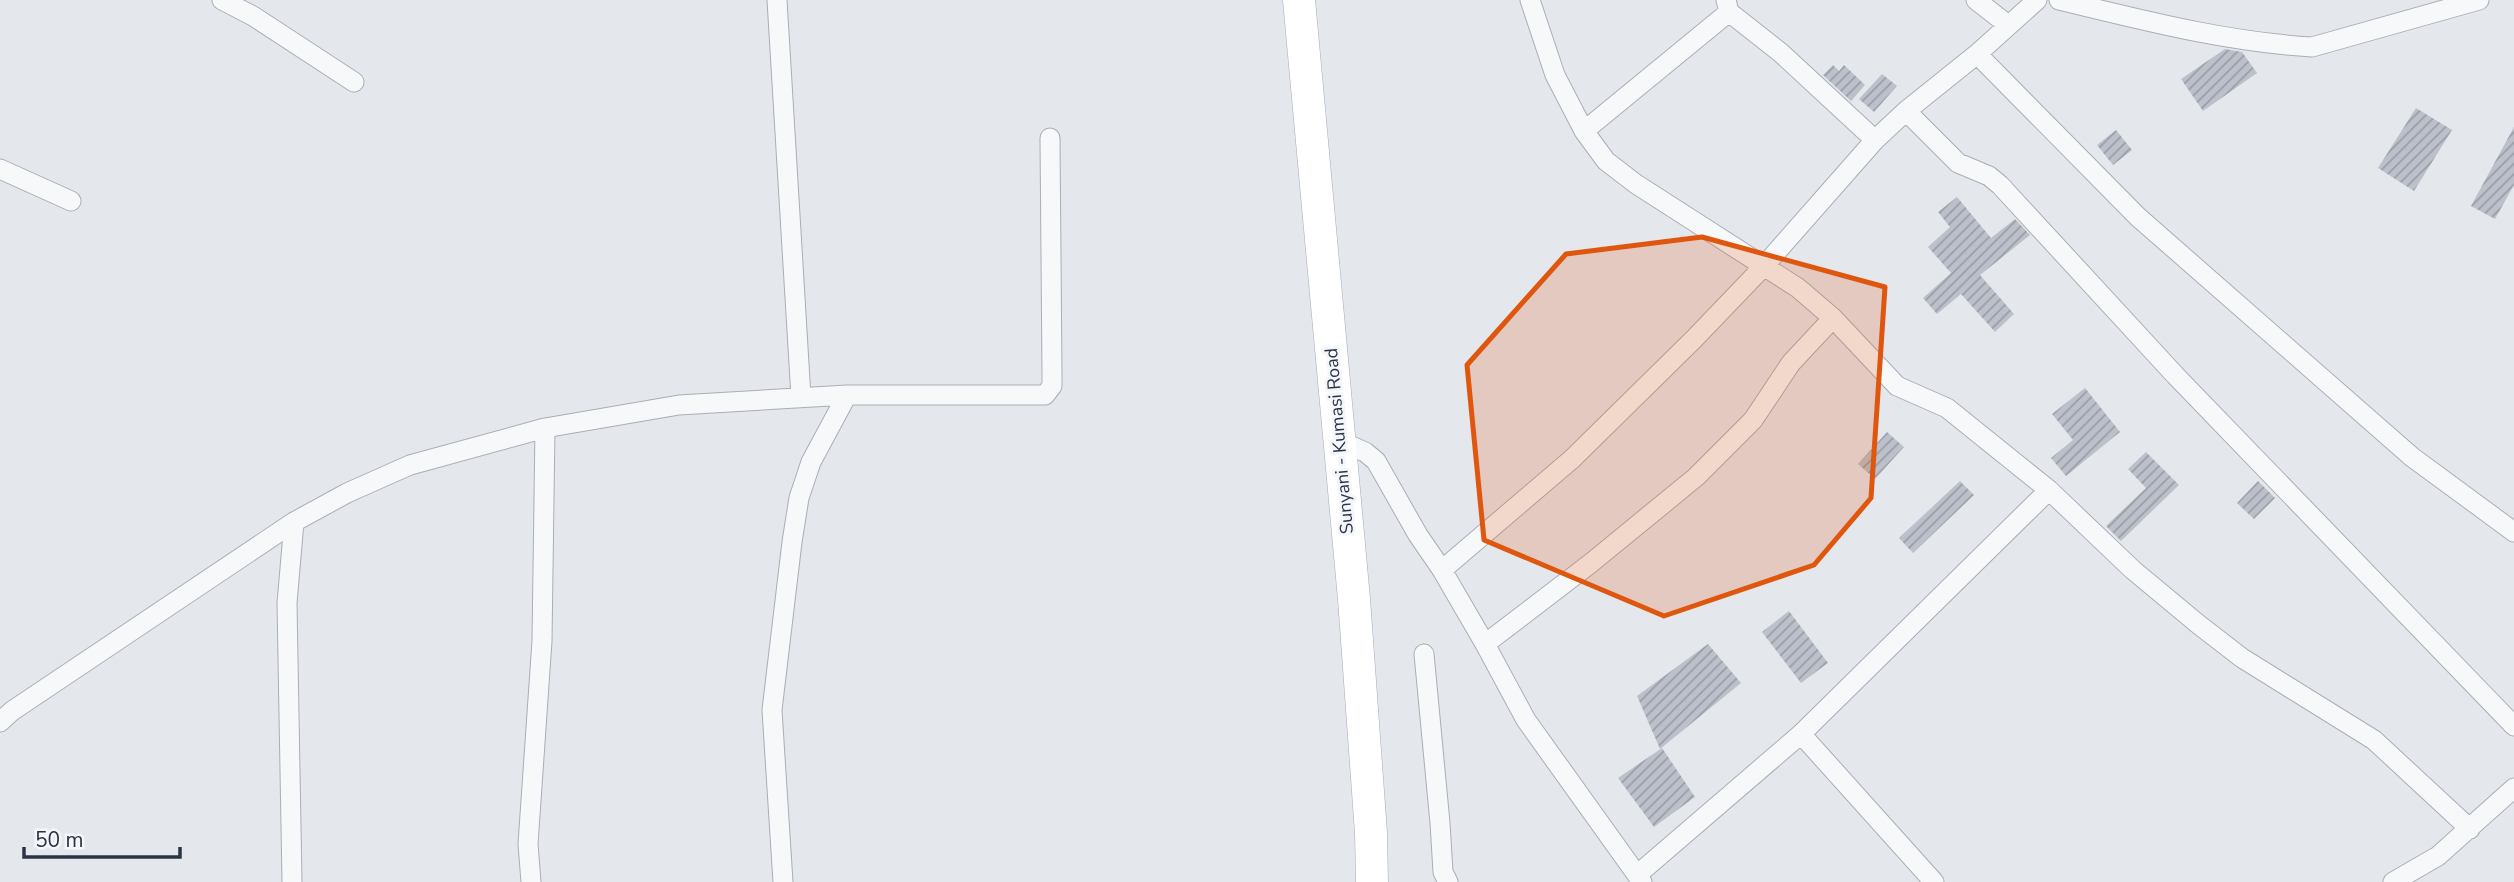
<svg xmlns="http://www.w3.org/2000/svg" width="2514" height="882" font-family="'Nunito Sans',sans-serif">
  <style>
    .building { fill: url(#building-hatch) }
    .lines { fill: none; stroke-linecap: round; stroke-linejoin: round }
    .street-casing { stroke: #a9aeb7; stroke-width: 21 }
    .primary-casing { stroke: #a3abb8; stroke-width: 33 }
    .street { stroke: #f7f8fa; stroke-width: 19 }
    .primary { stroke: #fff; stroke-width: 32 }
    .marked { fill: #df570f; fill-opacity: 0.2; stroke: #df570f; stroke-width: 5; stroke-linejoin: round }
    .labels { text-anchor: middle; stroke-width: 6; stroke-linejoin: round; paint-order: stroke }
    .street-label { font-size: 18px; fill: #2b3445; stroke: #f4f6f9 }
  </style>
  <defs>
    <pattern id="building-hatch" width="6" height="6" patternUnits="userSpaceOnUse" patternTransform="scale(1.75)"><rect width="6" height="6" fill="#bbc0ca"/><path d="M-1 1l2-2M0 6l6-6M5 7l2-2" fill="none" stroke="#989da6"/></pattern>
  </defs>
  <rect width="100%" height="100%" fill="#e4e7ec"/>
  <path class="building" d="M2225,49L2242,52L2257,73L2203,111L2181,79Z
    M1833,65L1839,71L1844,65L1865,85L1851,101L1823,75Z
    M1882,74L1897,86L1874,112L1859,99Z
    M2416,108L2452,130L2414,191L2378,168Z
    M2514,127V185L2495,219L2471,206Z
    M2116,130L2132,150L2113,165L2097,145Z
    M1957,197L1991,238L2015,219L2030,235L1980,275L2014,314L1995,332L1961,294L1937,314L1923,298L1951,273L1928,247L1950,227L1938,212Z
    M2085,388L2120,432L2066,476L2051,458L2073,440L2052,414Z
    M1887,432L1904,447L1875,479L1858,464Z
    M2146,452L2179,485L2121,541L2106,526L2146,488L2128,469Z
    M1960,481L1974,495L1913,553L1899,538Z
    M2258,481L2275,498L2254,519L2237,503Z
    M1789,611L1828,663L1801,683L1762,632Z
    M1708,644L1741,683L1660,749L1637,696Z
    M1662,748L1695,797L1654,827L1618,778Z"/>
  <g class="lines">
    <defs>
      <path id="street" d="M222,0L253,16L354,82
        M777,0L801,397
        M1530,0L1555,75L1584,131L1606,161L1636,184L1798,288L1833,318L1897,386L1947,408L2049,490L2133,570L2198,624L2242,658L2374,740L2470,829
        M1726,0L1729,12L1781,53L1875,140
        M1976,0L2008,25
        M2059,0C2142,20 2226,42 2312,47L2479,0
        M1977,54L2138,217L2412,457L2514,532
        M1906,111L1958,163L1989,176L2000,185L2175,375L2514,726
        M1584,131L1729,12
        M0,169L71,201
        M1338,440L1365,452L1376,461L1418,535L1442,570L1485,644L1526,720L1642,882
        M1442,570L1572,459L1694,339L1764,266L1875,140L1906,111L1977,54L2037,0
        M1485,644L1591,563L1696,477L1753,420L1791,363L1833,318
        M1424,654L1440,823L1443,872L1448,882
        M0,722L12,711L294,522L347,493L410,465L545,428L679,405L847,395H1045L1052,386V374L1050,138
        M1801,734L1934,882
        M1637,875L1801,734L2049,490
        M292,882L287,603L294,522
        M531,882L528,844L542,641L545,428
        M783,882L772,710L792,542L799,498L811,462L847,395
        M2393,882L2438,856L2514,788"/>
      <path id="primary" d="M1299,0L1354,599L1371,833L1372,882"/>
    </defs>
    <use href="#street" class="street-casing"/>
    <use href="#primary" class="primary-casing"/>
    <use href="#street" class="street"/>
    <use href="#primary" class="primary"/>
  </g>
  <path class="marked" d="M1702,237L1885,287L1871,498L1814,565L1664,616L1484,540L1467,365L1566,254Z"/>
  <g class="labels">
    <g class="street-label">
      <text transform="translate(1339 441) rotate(-95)" y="6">Sunyani - Kumasi Road</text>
    </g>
  </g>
  <path d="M24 847v10h156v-10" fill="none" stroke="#2b3445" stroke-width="3.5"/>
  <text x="35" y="847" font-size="21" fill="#2b3445" stroke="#f4f6f9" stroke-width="5" paint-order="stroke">50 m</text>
</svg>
